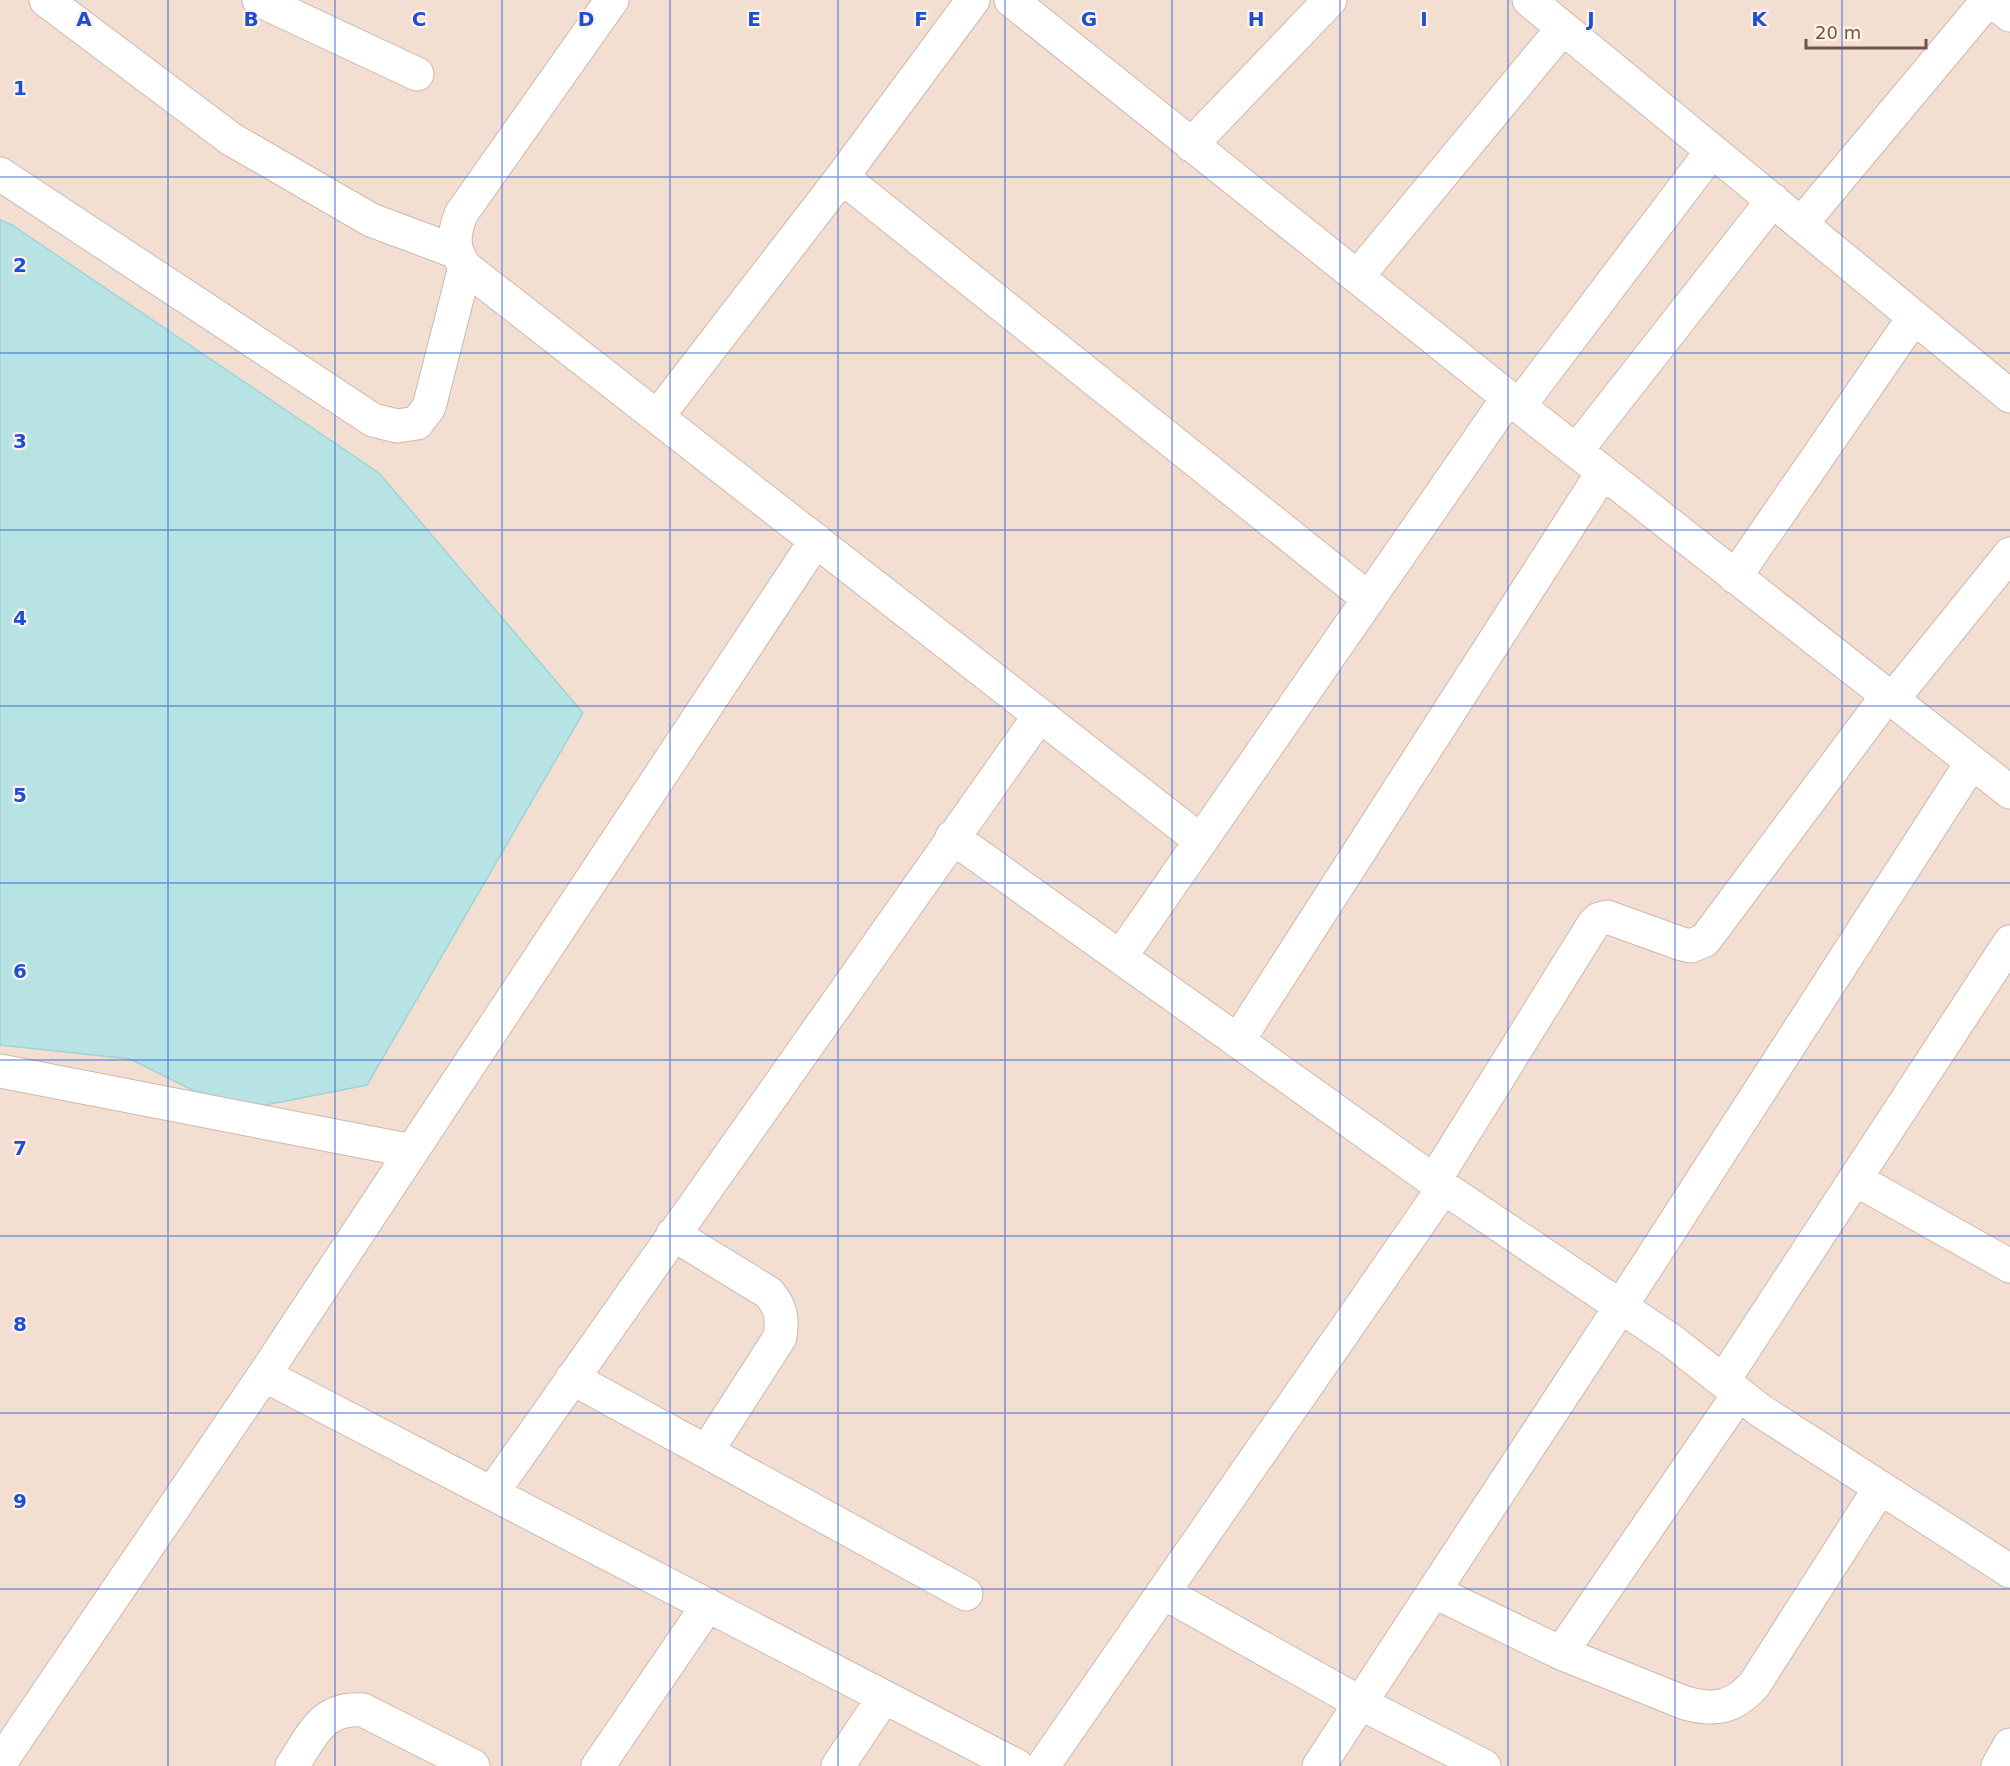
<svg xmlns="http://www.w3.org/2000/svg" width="2010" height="1766" font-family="'DejaVu Sans',sans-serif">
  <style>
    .residential { fill: #f3dfd1 }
    .water { fill: #b7e3e5; stroke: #9dd4d6; stroke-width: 1.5 }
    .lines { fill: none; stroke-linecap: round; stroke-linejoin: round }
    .minor-casing { stroke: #cfb7ac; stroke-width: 35 }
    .minor { stroke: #fff; stroke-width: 33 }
    .grid { fill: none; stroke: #1d4ed8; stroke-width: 1.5; stroke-opacity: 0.55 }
    .grid-label { font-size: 20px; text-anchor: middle; font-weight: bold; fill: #1d4ed8; stroke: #fff3e8; stroke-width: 4.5; stroke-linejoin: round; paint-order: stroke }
  </style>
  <rect width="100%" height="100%" fill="#fcefe2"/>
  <path class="residential" d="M0,0H2010V1766H0Z"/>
  <path class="water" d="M0,220L12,225L379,473L583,713L367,1085L235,1111L130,1059L0,1045Z"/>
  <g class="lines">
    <defs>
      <path id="minor" d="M46,0L231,139L371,220L454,251
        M259,0L417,74
        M612,0L461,214C453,236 452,247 465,267L1201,841
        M1011,0L1519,406L2010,792
        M1529,0L2010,396
        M1991,0L2010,15
        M1191,145L1330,0
        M0,174L373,420L397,426L417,423L429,407L465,267
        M842,177L1369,599
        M1801,224L1988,0
        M1357,277L1563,28
        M1519,406L1712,151
        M657,417L842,177L973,0
        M1576,451L1773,200
        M1735,577L1914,317
        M1892,700L2010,554
        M952,837L1434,1181L1672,1341L1761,1411L2010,1571
        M1121,956L1508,398
        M1239,1039L1603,472
        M0,1071L412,1151
        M1855,1179L2010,1266
        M1434,1181L1593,925L1599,919L1607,917L1682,944L1691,946L1705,940L1887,696
        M673,1234L769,1293C781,1308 783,1317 780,1337L707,1451
        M264,1375L1017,1766
        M572,1378L966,1594
        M1723,1381L2010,942
        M492,1493L1040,715
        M1163,1592L1362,1704L1484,1766
        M1435,1592L1561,1653L1685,1703C1715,1711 1733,1708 1754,1685L1880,1488
        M1561,1653L1739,1394
        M0,1763L264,1375L816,540
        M292,1766C312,1736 322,1706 363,1710L473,1766
        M598,1766L708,1605
        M838,1766L884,1697
        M1043,1766L1444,1187
        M1319,1766L1621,1306L1972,762
        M1998,1766L2010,1745"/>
    </defs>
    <use href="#minor" class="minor-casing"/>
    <use href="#minor" class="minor"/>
  </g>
  <path class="grid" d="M168,0V1766M335,0V1766M502,0V1766M670,0V1766M838,0V1766M1005,0V1766M1172,0V1766M1340,0V1766M1508,0V1766M1675,0V1766M1842,0V1766M0,177H2010M0,353H2010M0,530H2010M0,706H2010M0,883H2010M0,1060H2010M0,1236H2010M0,1413H2010M0,1589H2010"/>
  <g class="grid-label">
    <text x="84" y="26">A</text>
    <text x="251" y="26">B</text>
    <text x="419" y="26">C</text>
    <text x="586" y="26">D</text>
    <text x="754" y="26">E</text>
    <text x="921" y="26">F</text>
    <text x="1089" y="26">G</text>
    <text x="1256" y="26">H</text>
    <text x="1424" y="26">I</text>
    <text x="1591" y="26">J</text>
    <text x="1759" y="26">K</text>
    <text x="20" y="95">1</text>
    <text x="20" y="272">2</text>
    <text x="20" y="448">3</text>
    <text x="20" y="625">4</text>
    <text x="20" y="802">5</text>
    <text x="20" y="978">6</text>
    <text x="20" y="1155">7</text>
    <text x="20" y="1331">8</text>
    <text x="20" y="1508">9</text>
  </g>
  <path d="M1806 39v9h120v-9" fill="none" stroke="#735349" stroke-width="3"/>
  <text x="1815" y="39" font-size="18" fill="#735349" stroke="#fff3e8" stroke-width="4.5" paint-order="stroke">20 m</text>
</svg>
